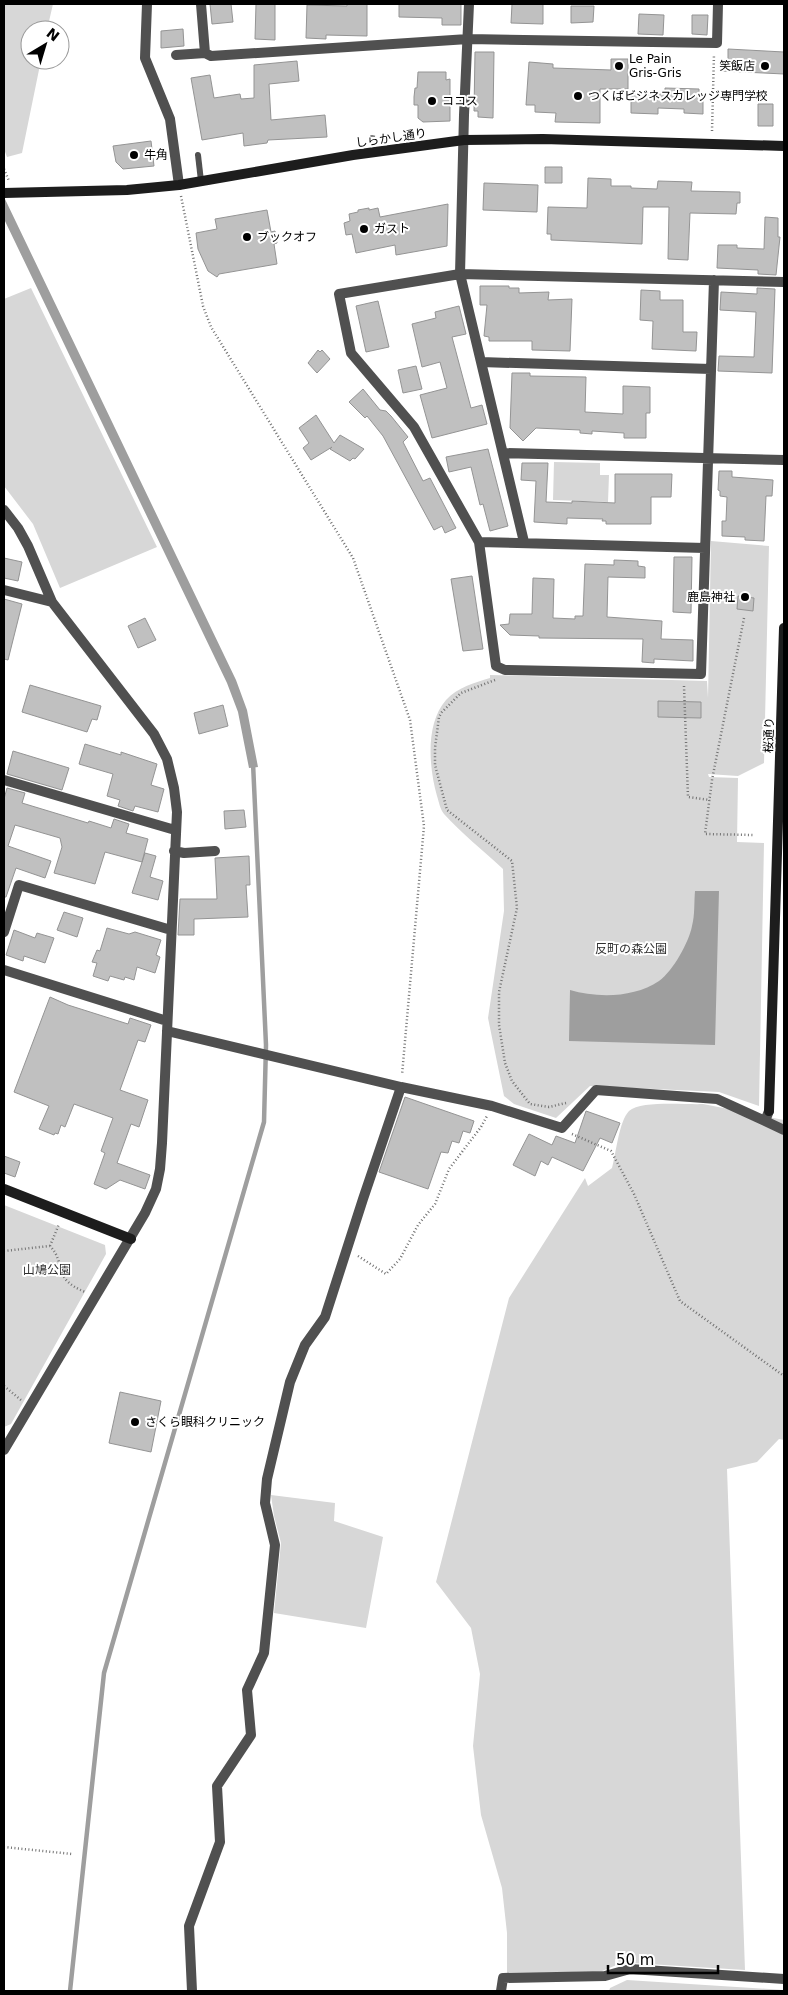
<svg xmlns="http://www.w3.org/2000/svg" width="788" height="1995" font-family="'DejaVu Sans','Noto Sans JP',sans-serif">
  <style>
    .green { fill: #d7d7d7 }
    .water { fill: #9e9e9e }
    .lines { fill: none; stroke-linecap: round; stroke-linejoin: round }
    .stream { stroke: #9e9e9e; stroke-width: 4.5 }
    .building { fill: #c0c0c0; stroke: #949494 }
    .path { stroke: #727272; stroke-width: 2.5; stroke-dasharray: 1 2.5; stroke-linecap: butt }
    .lane { stroke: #505050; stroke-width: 6 }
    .street { stroke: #505050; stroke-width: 10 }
    .secondary { stroke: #1d1d1d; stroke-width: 10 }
    .poi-dot { fill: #000; stroke: #fff; stroke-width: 2 }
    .labels { text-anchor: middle; stroke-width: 4; stroke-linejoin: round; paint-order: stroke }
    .poi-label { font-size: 12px; fill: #000; stroke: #fff; text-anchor: start }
    .street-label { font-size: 12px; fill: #000; stroke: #fff }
    .park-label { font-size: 12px; fill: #2e2e2e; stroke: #fff }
  </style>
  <rect width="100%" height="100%" fill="#fff"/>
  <path class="green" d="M4,4H53L47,30H30V60H41L22,153L7,157L4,149Z
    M31,288L157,547L60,588L33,524L4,486V299Z
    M554,462L600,463V475H609L608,502L553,500Z
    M711,541L769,546L764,763L738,776L708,774L709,777L738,778L737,842L764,843L759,1106L719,1092L590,1086L556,1118L514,1104L504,1096L488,1018L504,911L503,869C484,851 461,833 444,814C440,809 439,802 437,796C429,768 425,724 446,700C458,687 474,683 490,678V675L707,681L708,698Z
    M703,1104L784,1120V1440L779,1439L757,1462L727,1469L745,1970L632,1963L619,1964L602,1971L507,1974V1933L502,1888L481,1815L473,1746L480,1674L471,1628L436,1582L509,1298L585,1178L588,1186L612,1168C616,1154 619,1121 629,1111C641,1100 687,1105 703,1104Z
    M4,1205L105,1245L106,1254L11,1424L4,1427Z
    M271,1495L335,1503L334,1521L383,1537L366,1628L274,1613L281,1543L274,1516Z
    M627,1980L784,1990V1991H609L610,1988Z"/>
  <path class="water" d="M4,197L236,680L247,710L258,767L249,768L238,712L227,683L4,219Z
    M695,891H719L715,1045L569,1041L570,990C597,998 634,998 659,981C673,971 689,942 692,926C695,915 694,902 695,891Z"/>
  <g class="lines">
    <path class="stream" d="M70,1991L104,1673L264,1122L266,1045L253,763"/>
  </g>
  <path class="building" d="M210,4H231L233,22L212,24Z
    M256,4H275V40L255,39Z
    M347,4H367V36L326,35V39L306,38L307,5L347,6Z
    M399,4H461V25H442V18L399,17Z
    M512,4H543V24L511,23Z
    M571,6H594L593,22L571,23Z
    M639,14L664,15L663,35L638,34Z
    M692,15H708L707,35L692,34Z
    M183,29L184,46L161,48V31Z
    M728,49L784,52V74L722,71V60H728Z
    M475,52H494L493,118L478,117V111H474Z
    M611,59H628V89H600V123L555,122L556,113L535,112V105H526L529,62L553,64V68L611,70Z
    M297,61L299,81L269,84L271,120L325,115L327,137L268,140L267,143L244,146L243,133L202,140L191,78L210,75L214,98L240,94L241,99L254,98V65Z
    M418,72H446V80L450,79V121L423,122L418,118V105H414V97L415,88H417Z
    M665,88L699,89V101H703V114L684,113V109L658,108V114L631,113V93L665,94Z
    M758,104H773V126H758Z
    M151,141L154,166L123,169L116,162L113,146Z
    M545,167H562V183H545Z
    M588,178L611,179V186H631V188L657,189L658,181L692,182L691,191L740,192V203H737L736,214L690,213L688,260L668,259L669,207H643L642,244L551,240V234H547L548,207L587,208Z
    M484,183L538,185L537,212L483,210Z
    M448,204L447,246L396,255L395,245L356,253L352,234L346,235L344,223L350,221L349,214L358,212V210L369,208V210L378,208L380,217Z
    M267,210L271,232L275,231L277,243L274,244L277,264L219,274L217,277L208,271L198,249L196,233L217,229L215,219Z
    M765,217L778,218V237H780L776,275L758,274V270L717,268L718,245H737V248L764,249Z
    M480,286H509V288H519V293L549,292L548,300L572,299L570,351L532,350V341H489V337L484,336L487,305H480Z
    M757,288L775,289L772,373L718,371L719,356L754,357L756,312L720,310L721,292L757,294Z
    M641,290L660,291V300H683V332H697L696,351L652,349L653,321L640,320Z
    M378,301L389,347L366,352L356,306Z
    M459,306L466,334L452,337L471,408L482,405L487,424L432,438L420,395L447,388L440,362L422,367L412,324L436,318L435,312Z
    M318,350L320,352L322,350L330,359L317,373L308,363Z
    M416,366L422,389L403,393L398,370Z
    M512,373H530V376L586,377L585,412L623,414V386L650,387V413H646V438H624V433L592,431V434L580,433V430L536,428L523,441L510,428Z
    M363,389L380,410L386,411L391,416L408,437L403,442L423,481L430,478L456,528L445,533L442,526L434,530L383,436L367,416L365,418L349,402Z
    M316,415L334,443L340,435L364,449L355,459L353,458L350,461L330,449L332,447L311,460L303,448L309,443L299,428Z
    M488,449L508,526L490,531L483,504L480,505L471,467L449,472L446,457Z
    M522,463H548L546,502L572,503V501L615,503V474H672L671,497H651V524H606V521H602L603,519L567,518V524L534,522L536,481L521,480Z
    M719,471H732V477L773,480L772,496H766L764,541L745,540V537L722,536V521H726L727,497L720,496V491L718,490Z
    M674,557H692L691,613L673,612Z
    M4,558L22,562L18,581L4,578Z
    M614,560L638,561V566L645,567V578L608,577L607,617L662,621L661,639L693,640V661L654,659V663L642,662L643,639L539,638V636L510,635L500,625L509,624L510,614H532L533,578L554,579L553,618L575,619V616H583L585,564L614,565Z
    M472,576L483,649L463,651L451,579Z
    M738,596L754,598L753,611L737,609Z
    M4,599L22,604L8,660L4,659Z
    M145,618L156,640L138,648L128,626Z
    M30,685L101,706L97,720L92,719L87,732L22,712Z
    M658,701L701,702V718L658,717Z
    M223,705L228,726L199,734L194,713Z
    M85,744L121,755V752L157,764L151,785L164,789L158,812L135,806L133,811L118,806L120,800L107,796L113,774L79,764Z
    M13,751L69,768L62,790L7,774Z
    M7,788L25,793L22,803L88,823L89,821L111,828L114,819L129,824L126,833L148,839L142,862L105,852L95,884L73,878L54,873L62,847L60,838L15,825L8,846L51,861L45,878L16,868L6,897H4V799Z
    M244,810L246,827L225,829L224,811Z
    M145,853L156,856L150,877L163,881L158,900L132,893Z
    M249,856L250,885H246L248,917L194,919V935H178L180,899H217L215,858Z
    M64,912L83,918L77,937L57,930Z
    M107,928L129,934L135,932L161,940L156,955L160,957L155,973L137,967L134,980L125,977L124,980L110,976L108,981L93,976L97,963L92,962L97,950L100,951Z
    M14,930L35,938L37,933L54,938L45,963L24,956L23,961L6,955Z
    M50,997L68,1005L128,1024L130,1018L151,1025L145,1042L138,1040L120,1090L148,1100L139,1127L131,1124L117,1163L150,1175L145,1189L120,1180L106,1189L94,1184L105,1153L101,1151L113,1118L74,1104L65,1127L61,1125L58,1134L55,1133L54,1135L39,1129L49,1106L14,1092Z
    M405,1097L474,1121L470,1133L463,1131L459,1143L452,1141L448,1153L441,1152L428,1189L379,1172Z
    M586,1111L620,1123L612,1143L600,1138L583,1171L552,1157L548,1165L541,1161L535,1176L513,1165L529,1134L552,1145L556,1136L575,1143Z
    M4,1156L20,1162L15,1177L4,1173Z
    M120,1392L161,1401L151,1452L109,1443Z"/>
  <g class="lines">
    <path class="path" d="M712,131L714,54
      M4,169L9,181
      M181,196L203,306L211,327L353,558L410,720L424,826L402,1075
      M744,618L712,780L705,834L754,835
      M495,680L461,693L442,712L439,717L435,748V765L447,810L512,861L517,908L499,992V1025L505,1063L512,1081L530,1104L549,1107L566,1103
      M684,686L688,797L710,800
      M572,1134L611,1151L634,1194L680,1301L784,1376
      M50,1246L59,1224
      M4,1251L50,1246C67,1264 51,1278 85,1292
      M358,1256L386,1274L400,1259L418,1225L435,1204L449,1169L481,1127L487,1116
      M4,1386L21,1400
      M4,1847L72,1854"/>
    <path class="lane" d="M198,155L201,181"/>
    <path class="street" d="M147,4L145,58L170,119L179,185
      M201,4L205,53
      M469,4L464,115L460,274L524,542
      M176,55L205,53L211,56L468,39L717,43L718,4
      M714,280L701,674L505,670L496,666L479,542L414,427L351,353L339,294L460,274L784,282
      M481,362L711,369
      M503,453L784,460
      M4,510L18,528L28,546L52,602L154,734L167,759L174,788L177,812L162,1143L160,1169L156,1189L145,1213L4,1450
      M479,542L705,548
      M4,590L52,602
      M4,780L175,830
      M174,851L184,853L215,851
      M4,932L19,885L171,930
      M4,970L167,1021
      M167,1031L401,1087L492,1106L562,1128L596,1090L717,1099L765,1121L769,1111
      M765,1121L784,1130
      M192,1991L189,1926L220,1842L217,1786L251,1735L247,1690L264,1653L275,1545L265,1503L267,1479L290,1382L305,1345L325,1317L363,1199L401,1087
      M501,1991L503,1978L605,1976L630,1969L784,1979"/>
    <path class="secondary" d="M4,193L127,190L179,185L353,155L464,140L543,139L784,146
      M769,1111L784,628
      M4,1189L131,1239"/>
  </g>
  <g class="poi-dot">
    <circle cx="619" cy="66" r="5"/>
    <circle cx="765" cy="66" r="5"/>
    <circle cx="578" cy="96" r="5"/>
    <circle cx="432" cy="101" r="5"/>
    <circle cx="134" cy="155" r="5"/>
    <circle cx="364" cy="229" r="5"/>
    <circle cx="247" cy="237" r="5"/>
    <circle cx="745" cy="597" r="5"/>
    <circle cx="135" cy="1422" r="5"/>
  </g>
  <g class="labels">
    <g class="poi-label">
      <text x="629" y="63">Le Pain<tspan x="629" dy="14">Gris-Gris</tspan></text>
      <text x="755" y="70" text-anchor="end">笑飯店</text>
      <text x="588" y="100">つくばビジネスカレッジ専門学校</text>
      <text x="442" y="105">ココス</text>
      <text x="144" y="159">牛角</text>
      <text x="374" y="233">ガスト</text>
      <text x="257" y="241">ブックオフ</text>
      <text x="735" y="601" text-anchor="end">鹿島神社</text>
      <text x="145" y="1426">さくら眼科クリニック</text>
    </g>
    <g class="street-label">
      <text transform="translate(391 138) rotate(-8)" y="4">しらかし通り</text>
      <text transform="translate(769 735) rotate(-88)" y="4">桜通り</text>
    </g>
    <g class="park-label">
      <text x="631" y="953">反町の森公園</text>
      <text x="47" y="1274">山鳩公園</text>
    </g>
  </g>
  <rect width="788" height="1995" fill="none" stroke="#000000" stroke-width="10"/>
  <g transform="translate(45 45) rotate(38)"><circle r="24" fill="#ffffff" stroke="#999999"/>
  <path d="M0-4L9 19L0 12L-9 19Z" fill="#000000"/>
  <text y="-8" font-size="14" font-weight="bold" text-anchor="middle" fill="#000000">N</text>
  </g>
  <path d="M608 1965v8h110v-8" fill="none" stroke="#000000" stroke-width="2.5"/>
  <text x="616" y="1965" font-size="15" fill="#000000" stroke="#ffffff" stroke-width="4" paint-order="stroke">50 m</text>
</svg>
